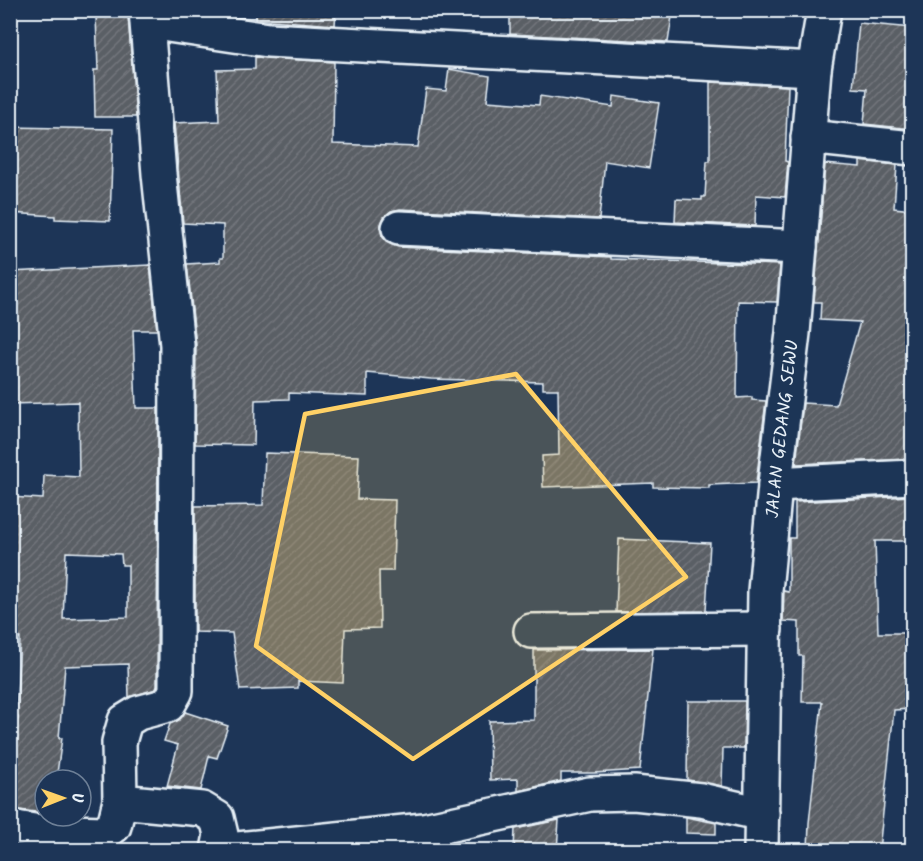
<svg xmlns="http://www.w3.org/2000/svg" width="923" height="861" font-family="Kalam,sans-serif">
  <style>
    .building { fill: url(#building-hatch); stroke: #e8f1f8; stroke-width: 1.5; fill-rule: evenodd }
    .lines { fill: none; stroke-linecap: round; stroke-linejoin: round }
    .minor-casing { stroke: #e8f1f8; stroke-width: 38 }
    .minor { stroke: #1d3557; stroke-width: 33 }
    .marked { fill: #ffd166; fill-opacity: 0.2; stroke: #ffd166; stroke-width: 4.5; stroke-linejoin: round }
    .labels { text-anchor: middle; stroke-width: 4.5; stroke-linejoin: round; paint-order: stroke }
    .street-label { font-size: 18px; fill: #e8f1f8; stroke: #1d3557 }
  </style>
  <defs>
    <pattern id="building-hatch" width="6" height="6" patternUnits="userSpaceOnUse" patternTransform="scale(1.5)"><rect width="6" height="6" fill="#5a5f65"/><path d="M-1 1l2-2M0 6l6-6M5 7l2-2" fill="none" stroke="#72767c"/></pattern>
  </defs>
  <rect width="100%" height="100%" fill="#1d3557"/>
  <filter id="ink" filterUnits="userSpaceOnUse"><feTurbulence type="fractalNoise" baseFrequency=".0167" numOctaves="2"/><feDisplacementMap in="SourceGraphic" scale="12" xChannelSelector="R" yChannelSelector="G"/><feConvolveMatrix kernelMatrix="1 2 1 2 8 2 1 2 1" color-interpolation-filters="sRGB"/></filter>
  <g filter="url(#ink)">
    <path class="building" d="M256,10H336L335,25L256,19Z
      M510,10H673L668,42L510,34Z
      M96,16H128L136,117H95L94,70H98Z
      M859,23L912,28V129L864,124L867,89L853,88Z
      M255,57L334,62L333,144L418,147L426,89L446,91L449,69L490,76L487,101L539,105L540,96L613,107L614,96L659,103L649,168L605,161L599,219L400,209L391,211L384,217L380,227L382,236L388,243L398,247L611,257V259L780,265L777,302L738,301L737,398L752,397V400L766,401L756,483L709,485V488L653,487V483L543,487L542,456L559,455L558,389H543V382L431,379L367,373V396L289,393V399L255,400L254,445L195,444L196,345L187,264L220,262V258H223V225L183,223L174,123L219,121L217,70L255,69Z
      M710,82L788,86L785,161L788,162L785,197L756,195L755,226L675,222L676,199L702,200V197H705L707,161H710Z
      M10,127L113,129L110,221L55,219V216L10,213Z
      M860,161L897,165L894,208L912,210V459L796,464L803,403L836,405L860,322L820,320L821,302H814L825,164L860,167Z
      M150,265L157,330H133L136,408H158L157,686L156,689L129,697L128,664L65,666L59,738H62L56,780H45V813L10,809V775L18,717H16L20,638H10V497L43,499L44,475L79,477L78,402L10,404V272ZM66,552L121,554L122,565H128V617L63,619Z
      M265,453L359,456L357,499L395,500L393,571H379L380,628L345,629L343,683L298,681V688L240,690L232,633L195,632V506L263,505Z
      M912,496V541H875L878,633H912V709L894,710L879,850H808L809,823L822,702H802L803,656H799V622L783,621L784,591L789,592V538H795V502Z
      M619,539L710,543L706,611L616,612Z
      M653,649L640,770L594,773H561V781L518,791V779L490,780L489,721L534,720V650Z
      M688,701H745L744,748H723L722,786L687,780Z
      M185,712L228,726L217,758L209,756L201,790L167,786L178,745L164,741L170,724L179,720Z
      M686,817L716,823V834L686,833Z
      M559,820L557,850H514L515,829Z"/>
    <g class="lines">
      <defs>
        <g id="minor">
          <path d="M146,10L159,174L177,345L176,691L168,705L138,713L125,721L119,742L120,801L202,809L217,818L221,835L218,850"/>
          <path d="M148,22L268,40L814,69"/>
          <path d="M808,137L912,148"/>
          <path d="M399,228L800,247"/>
          <path d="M775,484L912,477"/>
          <path d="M531,631L765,629"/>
          <path d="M10,827L34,831L105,833L114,826L120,801"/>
          <path d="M228,850L424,830L590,794L634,793L701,800L762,814"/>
          <path id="s1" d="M761,850L765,591L777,465L793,333L814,69L824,10"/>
        </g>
      </defs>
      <use href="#minor" class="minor-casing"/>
      <use href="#minor" class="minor"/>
    </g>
  </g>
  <path class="marked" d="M516,374L686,577L413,759L256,646L305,414Z"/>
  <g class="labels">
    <g class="street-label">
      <text dy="6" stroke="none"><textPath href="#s1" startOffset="422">JALAN GEDANG SEWU</textPath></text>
    </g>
  </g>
  <rect width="923" height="861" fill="none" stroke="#1d3557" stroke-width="36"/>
  <rect x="18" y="18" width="887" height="825" fill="none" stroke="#e8f1f8" stroke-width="2" filter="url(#ink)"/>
  <g transform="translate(63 798) rotate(89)"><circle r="28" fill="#1d3557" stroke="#6e8097" stroke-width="1.5"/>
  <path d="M0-4.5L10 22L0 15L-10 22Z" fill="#ffd166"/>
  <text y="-9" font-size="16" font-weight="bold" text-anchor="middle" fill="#e8f1f8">U</text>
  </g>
</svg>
